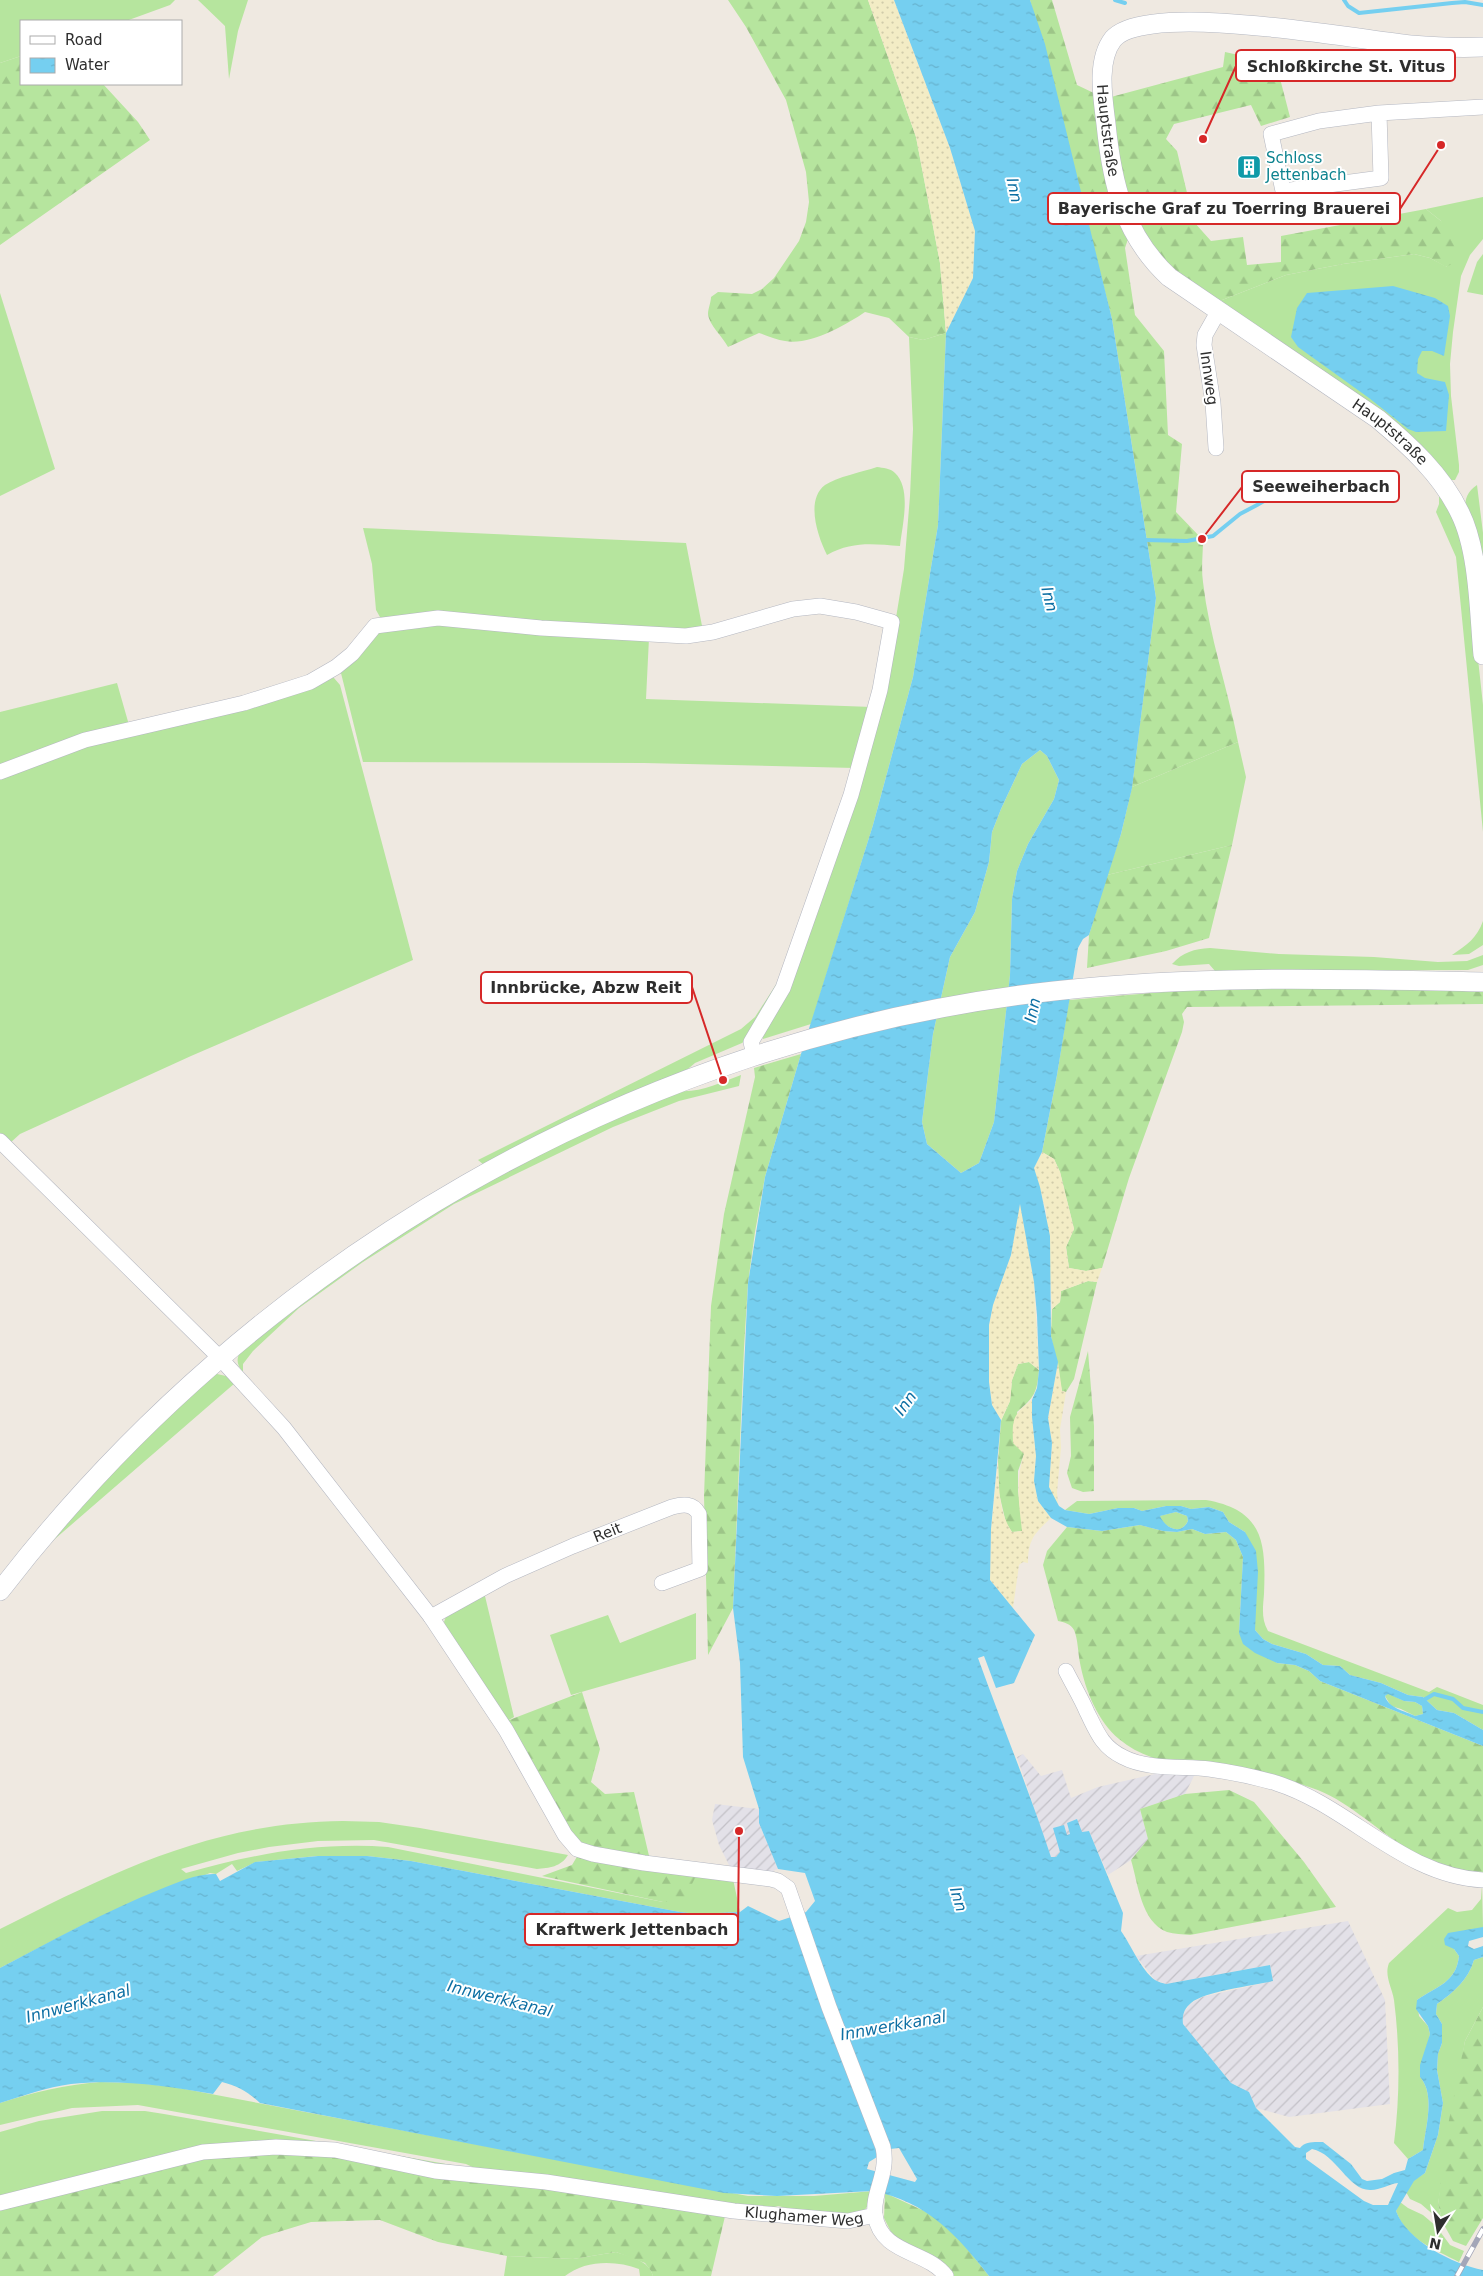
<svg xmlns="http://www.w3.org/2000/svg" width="1483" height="2276" font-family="'DejaVu Sans',sans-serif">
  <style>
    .industrial { fill: url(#industrial-furrows) }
    .grass { fill: #b6e59e }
    .forest { fill: url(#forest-firs) }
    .sand { fill: url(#sand-dots) }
    .water { fill: url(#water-ripples); fill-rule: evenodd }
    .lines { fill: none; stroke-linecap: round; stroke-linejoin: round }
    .stream { stroke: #75cff0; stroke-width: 4 }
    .minor-casing { stroke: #b4b7c1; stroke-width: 16 }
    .tertiary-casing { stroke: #b4b7c1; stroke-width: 20 }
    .minor { stroke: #fff; stroke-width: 15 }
    .tertiary { stroke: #fff; stroke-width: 19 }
    .rail-casing { stroke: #a3a6b8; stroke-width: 5.5 }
    .rail { stroke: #fff; stroke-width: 4; stroke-dasharray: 11; stroke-linecap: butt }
    .labels { text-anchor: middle; stroke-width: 4; stroke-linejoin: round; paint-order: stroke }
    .street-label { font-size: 15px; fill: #2e2e2e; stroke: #fff }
    .culture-label { font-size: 15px; fill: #0d838f; stroke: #fff; text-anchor: start }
    .water-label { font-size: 16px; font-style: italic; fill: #0d6fa3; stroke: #fff }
    .leader { fill: none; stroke: #d62828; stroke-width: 2 }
    .callout-dot { fill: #d62828; stroke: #fff; stroke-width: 2 }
    .callout { fill: #fff; stroke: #d62828; stroke-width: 2 }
    .callout-label { font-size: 16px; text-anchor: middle; font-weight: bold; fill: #2e2e2e }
  </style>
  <defs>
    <pattern id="industrial-furrows" width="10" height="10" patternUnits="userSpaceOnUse" patternTransform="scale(1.25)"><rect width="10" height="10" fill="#e3e1e8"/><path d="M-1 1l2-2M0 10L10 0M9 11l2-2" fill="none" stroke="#c3c1c7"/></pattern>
    <pattern id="forest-firs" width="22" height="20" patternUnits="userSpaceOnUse" patternTransform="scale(1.25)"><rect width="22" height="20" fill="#b6e59e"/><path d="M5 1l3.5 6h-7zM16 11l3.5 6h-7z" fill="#9dc588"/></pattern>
    <pattern id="sand-dots" width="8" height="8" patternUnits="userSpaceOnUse" patternTransform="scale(1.25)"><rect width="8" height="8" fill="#f3ecc5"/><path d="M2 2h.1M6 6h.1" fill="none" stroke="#d1cbaa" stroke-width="1.8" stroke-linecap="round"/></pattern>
    <pattern id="water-ripples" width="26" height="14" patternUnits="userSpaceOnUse" patternTransform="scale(1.25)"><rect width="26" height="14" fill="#75cff0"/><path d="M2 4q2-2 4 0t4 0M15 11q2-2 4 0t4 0" fill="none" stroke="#66b2ce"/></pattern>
  </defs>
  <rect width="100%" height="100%" fill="#efe9e1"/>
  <path class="industrial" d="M1023,1754L1041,1776L1062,1770L1071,1798L1098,1787L1155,1774H1195L1185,1794L1140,1809L1148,1839L1131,1860L1108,1875L1089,1831L1067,1835L1059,1844L1060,1852L1056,1857L1051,1858L1017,1757Z
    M715,1804L759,1809V1823L778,1869L765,1874L731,1869L719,1845L712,1820Z
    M1348,1921L1385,2000L1390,2104L1289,2117L1256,2108L1253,2100L1244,2089L1231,2083L1183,2024L1182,2015L1190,2004L1202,1997L1273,1981L1270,1965L1166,1984L1155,1980L1136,1956Z"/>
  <path class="grass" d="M0,0H175L170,5L126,21H21V56L0,63Z
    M198,0H248L238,31L229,79L225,26Z
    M1483,197V239L1470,255L1461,276L1453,332L1450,364L1451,396L1459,465V472L1455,480H1449L1217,302L1286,275L1343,264L1414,254L1430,258L1447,267L1441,221L1426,209Z
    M1483,254V295L1467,292L1477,262Z
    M0,293L55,469L0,496Z
    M946,333L938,525L913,677L873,825L811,1024L763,1039L762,1035L789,984L893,636L904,569L910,496L913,429L909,337L923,340Z
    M877,467C883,468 890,468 895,473C912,489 902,526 900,546C873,544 852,541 827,555C818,537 805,500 825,485C837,477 862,472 877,467Z
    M1477,485L1483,533V585L1465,511C1465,498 1467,492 1477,485Z
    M1439,493L1453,517L1468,567L1483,705V832L1456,557L1436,512L1439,504Z
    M363,528L686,543L703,631L383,619L380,617L376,610L372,564Z
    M415,623L649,638L646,699L872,707L855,768L644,763L363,762L340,669L381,631Z
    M329,676L334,678L340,685L413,960L191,1056L20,1134L10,1143L0,1134V776L30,764Z
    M117,683L129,725L0,769V712Z
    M1238,742L1246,777L1232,845L1107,875L1121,834L1132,787Z
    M1040,750L1047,756L1059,780L1054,799L1028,844L1017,871L1012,899L1010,975L994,1122L979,1163L961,1173L927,1144L922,1122L933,1034L950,957L975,912L989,862L992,832L1001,809L1022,764Z
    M1483,921V945L1469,954L1452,955C1467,945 1477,938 1483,921Z
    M1210,948L1279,954L1374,957L1438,962L1467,961L1483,955V965L1468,970L1215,971L1209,964L1179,966L1172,964C1183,952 1194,949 1210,948Z
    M786,969L756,1032L742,1043L695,1063L682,1074L645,1088L565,1124L484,1165L478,1160L741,1029L755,1017Z
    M741,1075L739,1086L679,1101L613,1127L454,1204L363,1262L299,1308L253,1351L243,1364V1372C237,1365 236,1360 240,1352L377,1247L537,1154L678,1091C700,1093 720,1083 741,1075Z
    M217,1374L226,1376L235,1383L41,1551L101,1481L210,1375Z
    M1206,1500C1264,1510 1266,1543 1264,1594C1263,1607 1261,1619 1268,1631L1429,1692L1437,1687L1483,1705V1730L1454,1713L1437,1710L1423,1697L1408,1695L1381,1683L1350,1675L1340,1666L1323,1665L1306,1654L1272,1644L1263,1639L1255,1630V1604L1245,1532L1229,1522L1223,1512L1209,1507L1191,1509L1181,1506H1166L1142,1511L1134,1508H1118L1089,1514L1065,1510L1077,1501Z
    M1176,1512L1187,1516L1188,1521C1181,1536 1165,1528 1159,1516Z
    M484,1592L514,1717L507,1721L446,1629L444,1622L447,1613Z
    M696,1613V1659L571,1695L550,1635L608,1615L620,1643Z
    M1388,1693L1404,1701L1415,1702L1422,1706L1423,1714L1415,1716L1401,1709L1391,1706L1385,1696Z
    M343,1821L379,1822L420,1828L568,1855C561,1867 549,1868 537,1869L374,1840L318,1841L269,1847L238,1853L181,1869L186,1873C252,1854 319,1842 388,1847L663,1902L697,1874L733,1879L740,1912L697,1914L680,1912L411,1861L367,1856H317L256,1862L237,1871L232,1864L216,1874L210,1873L79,1927L0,1968V1929C113,1872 213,1822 343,1821Z
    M1482,1885L1483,1927L1454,1949L1459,1956C1456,1983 1437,1986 1417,2000L1419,2016L1428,2026L1430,2034L1420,2077C1436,2095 1425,2128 1423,2150L1408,2159L1394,2143C1400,2096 1400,2047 1394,2000C1392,1987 1384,1976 1389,1963L1448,1908L1457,1912L1472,1910L1481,1899Z
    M1483,1957V2007L1465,2041L1438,2204L1443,2223L1421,2204L1410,2199L1406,2192L1414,2180L1425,2173L1438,2135L1443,2103L1437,2070L1438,2054L1442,2043V2024L1436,2014L1437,2004C1454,1992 1468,1980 1474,1960Z
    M100,2082L137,2083L174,2087L748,2196H814L873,2191L868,2205L863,2213L853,2216L806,2213L778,2206L765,2210L485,2173L466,2164L138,2105L72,2108L0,2125V2103C34,2092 65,2085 100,2082Z
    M102,2111H145L164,2114L463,2167L0,2202V2132L39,2121Z
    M1400,2202L1408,2208L1423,2215L1436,2226L1450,2245L1464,2251L1459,2262C1434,2249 1406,2239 1396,2211Z
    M616,2252C630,2257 649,2260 653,2276H640L639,2269C616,2260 585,2260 565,2276H504L507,2256L573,2259Z"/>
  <path class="forest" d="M728,0H868L916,137L940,263L946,333L923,340L909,337L889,318L865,312C846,325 809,346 785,341C777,340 768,336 759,333L728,347C723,337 709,325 708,314C708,309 711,302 711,297L718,292L752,294L762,289L774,278L799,241L806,222L809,202L806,172L786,100L746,27Z
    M1030,0H1052L1077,85L1098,95L1128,239L1125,248L1135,315L1164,351L1168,435L1182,444L1176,512L1203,540C1203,554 1201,568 1203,582C1209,636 1228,689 1238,742L1132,787L1156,598L1112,319Z
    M1225,52L1276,63L1290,117L1261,126L1251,105L1174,124L1166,139L1177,151L1194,222L1211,241L1243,237L1247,265L1281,262V236L1426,209L1441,221L1457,251L1454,263L1446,267L1430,258L1414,254L1343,264L1286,275L1217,302L1169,267L1137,228L1121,179L1111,97L1223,67Z
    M21,56V84H103L138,122L150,140L0,245V63Z
    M1232,845L1209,938L1166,951L1087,968L1089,935L1107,875Z
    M1364,988L1483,990V1004L1187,1007L1182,1014L1184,1022L1182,1032L1129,1178L1102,1268L1086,1271L1069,1268L1066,1247L1074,1229L1060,1172L1054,1159L1042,1152L1057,1075L1069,1000L1187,990Z
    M801,1054L765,1177L755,1232L748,1283L744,1348L733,1608L708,1655L704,1496L711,1306L724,1214L755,1077L754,1068Z
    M1088,1281L1097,1282L1074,1379L1066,1392L1062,1391L1051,1336L1052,1309L1060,1302L1061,1291Z
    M1088,1351L1094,1426V1491L1083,1492L1072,1488L1067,1473L1071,1456L1070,1417Z
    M1029,1362L1039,1370C1037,1392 1035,1397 1017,1412L1024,1454L1018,1471V1491L1023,1531L1012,1532L1006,1523L999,1493L998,1461L1001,1421L1010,1401L1012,1380L1018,1364Z
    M1140,1525L1163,1531L1177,1532L1192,1529L1205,1534L1226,1532L1236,1540L1243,1557L1239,1633L1277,1663L1295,1665L1309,1671L1320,1681L1483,1746V1875C1456,1871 1429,1861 1405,1847C1375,1829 1346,1799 1312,1788C1297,1783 1281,1777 1265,1774C1218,1766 1158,1772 1119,1739C1098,1722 1085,1690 1080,1663C1078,1653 1078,1639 1074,1630C1071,1624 1064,1622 1058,1621L1043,1565L1047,1551L1067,1527L1102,1531Z
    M582,1692L600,1749L591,1782L605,1794L634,1792L650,1860L579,1844L507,1721Z
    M1229,1790L1254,1802L1304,1862L1336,1907L1190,1935C1183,1934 1174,1934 1167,1932C1141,1922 1138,1883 1131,1860L1148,1839L1140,1809L1185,1794Z
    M578,1855L697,1874L683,1902H663L542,1876L572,1865Z
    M1483,2007V2218L1466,2246L1453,2241L1443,2223L1438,2204L1448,2125L1465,2041Z
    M285,2149L726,2212L711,2276H653L651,2271L645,2263L616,2252L573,2259L507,2256L438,2242L380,2220L311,2222L262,2237L213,2276H0V2206L161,2163Z
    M885,2193L933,2215L962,2242L989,2276H954L903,2244L892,2234L884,2218Z"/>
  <path class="sand" d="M868,0H894L950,148L975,231L973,278L946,333L940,263L916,137Z
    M1042,1152L1054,1159L1060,1172L1074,1229L1066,1247L1069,1268L1086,1271L1102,1268L1097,1282L1088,1281L1061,1291L1060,1302L1052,1309L1046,1211L1034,1168Z
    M1020,1202L1034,1282L1039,1370L1029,1362L1018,1364L1012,1380L1010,1401L1001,1420L992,1405L989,1382V1325L993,1305L1011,1255Z
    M1058,1362L1062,1391L1066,1392L1060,1429L1061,1448L1057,1492L1058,1506L1049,1487L1052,1444L1048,1418Z
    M1032,1400V1417L1036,1456L1034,1481L1038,1501L1051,1518C1035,1533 1028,1539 1028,1563L1023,1562L1019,1565L1013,1608L990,1580L991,1529L998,1461C999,1485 998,1512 1012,1532L1022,1531C1019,1504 1015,1480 1024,1454L1013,1443C1012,1418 1013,1415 1032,1400Z"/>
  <path class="water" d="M894,0H1030L1045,44L1112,319L1156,598L1132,788L1121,834L1089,935L1083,939L1078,948L1057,1075L1042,1152L1034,1168L1040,1187L1050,1236L1051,1336L1058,1362L1048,1418L1052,1443L1049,1487L1059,1506L1065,1510L1089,1514L1118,1508H1134L1142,1511L1166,1506H1181L1191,1509L1209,1507L1223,1512L1229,1522L1245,1532L1256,1551L1258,1572L1255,1630L1263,1639L1272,1644L1306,1654L1323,1665L1340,1666L1350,1675L1381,1683L1408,1695L1423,1697L1437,1710L1454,1713L1483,1730V1746L1320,1681L1309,1671L1295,1665L1277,1663L1255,1653L1243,1644L1239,1633L1243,1557L1236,1540L1226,1532L1205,1534L1192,1529L1177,1532L1163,1531L1140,1525L1102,1531L1067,1527L1051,1518L1038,1501L1034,1481L1036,1456L1032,1417V1400L1037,1388L1039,1370L1037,1315L1034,1282L1020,1204L1011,1255L993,1305L989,1325V1382L992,1405L1001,1420L991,1529L990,1580L1035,1635L1014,1683L996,1688L984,1656L978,1658C1002,1725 1029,1790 1051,1857H1056L1060,1852L1053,1828L1064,1825L1067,1835L1070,1834L1067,1823L1077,1819L1082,1832L1089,1831L1123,1913L1121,1931C1131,1945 1141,1970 1155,1980C1158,1982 1163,1983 1166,1984L1270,1965L1273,1981C1253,1986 1205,1991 1191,2003C1184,2009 1182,2015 1183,2024L1231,2083L1249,2092L1256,2108L1295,2147L1300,2148C1305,2141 1315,2142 1323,2142L1351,2164L1362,2179L1367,2181L1382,2179L1394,2173L1405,2170L1408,2159L1423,2150C1425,2128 1436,2095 1420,2077V2065L1430,2034L1428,2026L1416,2009L1417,2000C1437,1986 1456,1983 1459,1956L1454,1949L1445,1945L1444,1939L1448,1933L1483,1927V1937L1469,1941L1468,1946L1474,1949L1483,1946V1957L1474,1960C1468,1980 1454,1992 1437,2004L1436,2014L1442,2024V2043L1438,2054L1437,2070L1443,2103L1438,2135L1425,2173L1414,2181L1396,2211C1407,2241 1453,2264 1483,2270V2276H989C958,2236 926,2201 873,2191L777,2196L724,2193L260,2103C248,2092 238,2086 222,2082L213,2094C166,2086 119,2079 71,2084C47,2087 23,2096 0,2103V1968C53,1940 106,1911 161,1889C178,1882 198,1873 216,1874L220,1881L255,1862L318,1856H367L411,1861L680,1912L697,1914L740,1912L748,1906L779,1921L806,1912L815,1901L805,1873L778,1869L759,1823V1809L743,1757L740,1663L733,1608L748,1283L765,1177L801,1054L873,825L913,677L938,525L946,333L973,278L975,231L950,148ZM1040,750L1047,756L1059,780L1054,799L1028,844L1017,871L1012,899L1010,975L994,1122L979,1163L961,1173L927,1144L922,1122L933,1034L950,957L975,912L989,862L992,832L1001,809L1022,764ZM1176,1512L1187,1516L1188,1521C1181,1536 1165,1528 1160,1516ZM1388,1694L1404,1701L1415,1702L1422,1706L1423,1714L1415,1716C1405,1711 1388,1708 1385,1696ZM899,2148L917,2179L915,2182L867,2169L869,2162L890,2149ZM1312,2149C1337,2154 1348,2191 1371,2190C1380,2190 1389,2184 1398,2183L1388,2205H1373L1364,2201L1306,2159V2153Z
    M1393,286L1435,298L1448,306L1450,316L1444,356L1432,351H1422L1418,359L1417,373L1425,378L1445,382L1449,395L1446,431L1416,432L1408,429L1369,398L1298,347L1291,337L1297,308L1307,293Z"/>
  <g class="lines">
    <path class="stream" d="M1115,0L1125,3
      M1344,0L1348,6L1359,13L1452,3L1465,2L1483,5
      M1144,540L1187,541L1213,536L1240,514L1257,505L1273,496L1290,492L1370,495L1398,488
      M1422,1701L1434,1694L1453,1699L1463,1708L1483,1712"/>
    <defs>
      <g id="minor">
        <path d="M1379,113L1381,178L1283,191L1271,134L1319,121L1379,113L1483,107"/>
        <path d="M1216,448L1213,403L1204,345L1205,335L1218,312"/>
        <path d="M0,772L85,740L244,703L310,682L336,667L352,654L375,626L438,618L541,628L686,636L713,632L793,609L820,606L856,612L892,622L880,690L851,795L783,988L751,1042L754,1055"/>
        <path d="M0,1141L219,1357L284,1428L431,1617L506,1730L565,1835L577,1849L593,1854L644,1863L771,1879L778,1881L788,1888L829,2007L883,2147C889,2174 872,2192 875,2215C881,2255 927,2250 946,2276"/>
        <path id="s1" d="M431,1617L505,1576L573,1546L672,1507C683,1504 693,1503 699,1514L700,1569L662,1583"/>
        <path d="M1066,1671C1073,1685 1081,1698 1087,1712C1097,1732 1102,1747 1123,1757C1147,1770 1184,1766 1209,1769C1231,1772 1255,1777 1276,1783C1349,1806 1403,1876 1483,1880"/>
        <path id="s2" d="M0,2203L203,2152L276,2147L335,2150L435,2171L546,2182L734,2211L848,2221L875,2215"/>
      </g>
      <g id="tertiary">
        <path id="s3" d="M1483,47C1459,48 1435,47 1411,45C1359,40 1146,0 1113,39C1096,61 1103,99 1106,124C1112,184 1124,235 1169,277L1378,419C1409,445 1442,475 1460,513C1479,551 1479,613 1483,655"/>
        <path d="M0,1591C254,1260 638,1037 1054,991C1197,975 1340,979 1483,982"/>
      </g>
    </defs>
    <use href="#minor" class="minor-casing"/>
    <use href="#tertiary" class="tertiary-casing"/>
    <use href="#minor" class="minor"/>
    <use href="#tertiary" class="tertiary"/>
    <defs>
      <path id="rail" d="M1457,2276L1483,2229"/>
    </defs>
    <use href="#rail" class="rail-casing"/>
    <use href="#rail" class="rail"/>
  </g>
  <defs>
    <symbol id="building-square" viewBox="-11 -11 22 22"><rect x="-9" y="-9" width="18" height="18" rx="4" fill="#0f9aa8" stroke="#fff"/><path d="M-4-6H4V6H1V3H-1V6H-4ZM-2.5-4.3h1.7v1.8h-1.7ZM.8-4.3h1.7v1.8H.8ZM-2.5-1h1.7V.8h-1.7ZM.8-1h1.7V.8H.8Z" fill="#fff"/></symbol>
  </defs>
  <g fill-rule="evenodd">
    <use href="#building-square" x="1235" y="153" width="28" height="28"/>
  </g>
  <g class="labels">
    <g class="street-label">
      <text dy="5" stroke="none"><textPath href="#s3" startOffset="469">Hauptstraße</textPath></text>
      <text transform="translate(1209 378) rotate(82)" y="5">Innweg</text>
      <text dy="5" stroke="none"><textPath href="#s3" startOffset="902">Hauptstraße</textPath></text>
      <text dy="5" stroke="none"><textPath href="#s1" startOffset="196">Reit</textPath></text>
      <text dy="5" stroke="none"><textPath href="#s2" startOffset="816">Klughamer Weg</textPath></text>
    </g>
    <g class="culture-label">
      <text x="1266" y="163">Schloss<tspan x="1266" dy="17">Jettenbach</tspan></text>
    </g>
    <g class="water-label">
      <text transform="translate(1015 190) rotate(78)" y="6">Inn</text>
      <text transform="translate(1050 599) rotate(76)" y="6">Inn</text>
      <text transform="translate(1032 1010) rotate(-78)" y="6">Inn</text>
      <text transform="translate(905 1403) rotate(-54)" y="6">Inn</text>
      <text transform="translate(959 1899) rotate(74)" y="6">Inn</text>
      <text transform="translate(500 1998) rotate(14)" y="6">Innwerkkanal</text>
      <text transform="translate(78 2003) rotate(-15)" y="6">Innwerkkanal</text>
      <text transform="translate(893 2025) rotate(-10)" y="6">Innwerkkanal</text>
    </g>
  </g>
  <path class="leader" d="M1203 139L1236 66M1441 145L1400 209M1202 539L1242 487M723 1080L692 987M739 1831L738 1929"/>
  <g class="callout-dot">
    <circle cx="1203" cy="139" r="5"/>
    <circle cx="1441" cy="145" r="5"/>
    <circle cx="1202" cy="539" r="5"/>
    <circle cx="723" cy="1080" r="5"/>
    <circle cx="739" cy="1831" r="5"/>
  </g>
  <g class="callout">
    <rect x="1236" y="50" width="219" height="31" rx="5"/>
    <rect x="1048" y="193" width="352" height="31" rx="5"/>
    <rect x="1242" y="471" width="157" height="31" rx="5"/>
    <rect x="481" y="972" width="211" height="31" rx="5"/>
    <rect x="525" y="1914" width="213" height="31" rx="5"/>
  </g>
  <g class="callout-label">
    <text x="1346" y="72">Schloßkirche St. Vitus</text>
    <text x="1224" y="214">Bayerische Graf zu Toerring Brauerei</text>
    <text x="1321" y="492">Seeweiherbach</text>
    <text x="586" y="993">Innbrücke, Abzw Reit</text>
    <text x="632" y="1935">Kraftwerk Jettenbach</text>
  </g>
  <rect x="20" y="20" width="162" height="65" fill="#ffffff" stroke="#ababab"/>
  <rect x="30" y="36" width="25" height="8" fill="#ffffff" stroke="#ababab"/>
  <text x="65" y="45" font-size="15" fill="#2e2e2e">Road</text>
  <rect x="30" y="58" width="25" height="15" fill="url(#water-ripples)" stroke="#ababab"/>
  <text x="65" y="70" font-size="15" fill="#2e2e2e">Water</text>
  <g transform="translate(1438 2231) rotate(192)" stroke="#ffffff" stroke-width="4" paint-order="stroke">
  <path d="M0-4L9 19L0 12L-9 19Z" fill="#2e2e2e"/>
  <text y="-8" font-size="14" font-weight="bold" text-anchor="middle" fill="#2e2e2e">N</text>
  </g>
</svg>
